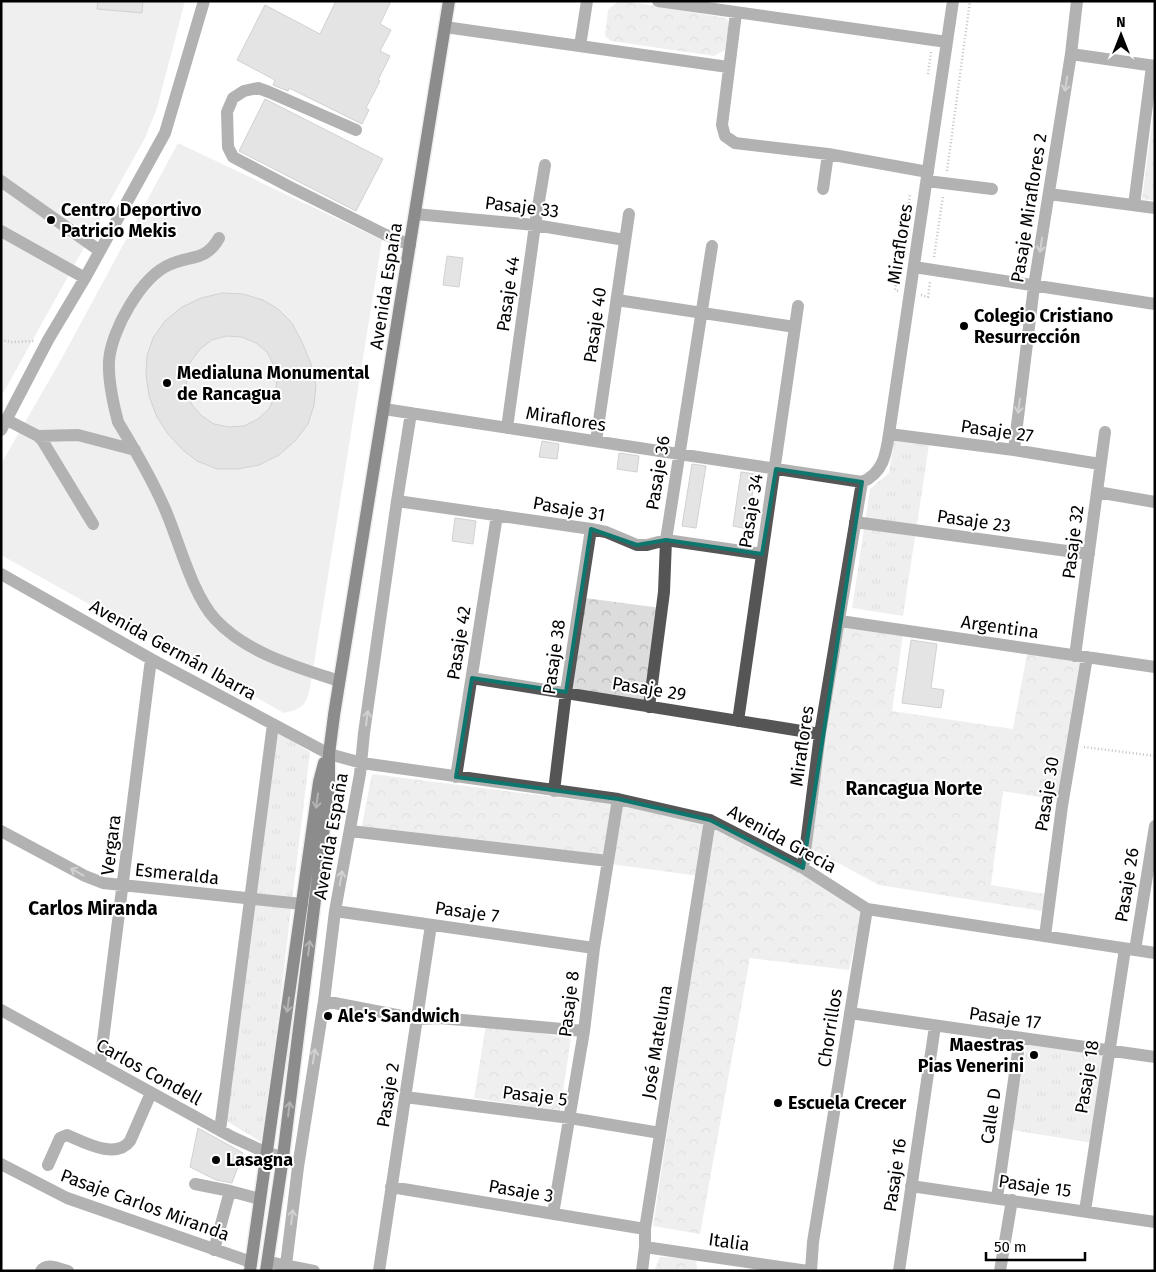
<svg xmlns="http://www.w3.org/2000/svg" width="1156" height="1272" font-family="'Fira Sans',sans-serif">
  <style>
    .grass { fill: url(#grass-tufts) }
    .forest { fill: url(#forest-crowns) }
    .pitch { fill: #dcdcdc }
    .building { fill: #c4c4c4; stroke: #999; fill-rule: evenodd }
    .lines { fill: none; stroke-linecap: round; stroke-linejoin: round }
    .major-casing { stroke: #dbdbdb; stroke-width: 15 }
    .path { stroke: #777; stroke-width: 2.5; stroke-dasharray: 1 2.5; stroke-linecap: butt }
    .minor { stroke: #555; stroke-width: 12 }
    .major { stroke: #000; stroke-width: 12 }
    .oneway { stroke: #999 }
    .oneway2 { stroke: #595959 }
    .marked { fill: none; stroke: #0f766e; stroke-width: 4; stroke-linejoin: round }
    .poi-dot { fill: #000; stroke: #fff; stroke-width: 2 }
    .labels { text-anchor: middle; stroke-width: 4; stroke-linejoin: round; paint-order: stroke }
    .street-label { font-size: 18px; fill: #000; stroke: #fff }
    .poi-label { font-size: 18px; font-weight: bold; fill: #000; stroke: #fff; text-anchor: start }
    .neighbourhood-label { font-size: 19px; font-weight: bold; fill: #000; stroke: #fff }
  </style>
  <defs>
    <pattern id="grass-tufts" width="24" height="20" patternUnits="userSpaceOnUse" patternTransform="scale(1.25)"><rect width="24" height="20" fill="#dcdcdc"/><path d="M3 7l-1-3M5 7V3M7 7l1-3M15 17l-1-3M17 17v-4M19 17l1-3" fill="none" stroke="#bbb"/></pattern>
    <pattern id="forest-crowns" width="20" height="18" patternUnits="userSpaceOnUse" patternTransform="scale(1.25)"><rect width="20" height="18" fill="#dcdcdc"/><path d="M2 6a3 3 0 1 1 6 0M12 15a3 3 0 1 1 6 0" fill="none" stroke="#bbb"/></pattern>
  </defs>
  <rect width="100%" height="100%" fill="#fff"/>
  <path class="grass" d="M894,440L929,445L903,616L852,608L870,489L889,473Z
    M269,727L310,752L263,1143L218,1116Z
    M1027,1042L1107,1055L1093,1143L1012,1130Z"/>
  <path class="forest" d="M618,1H626L726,18L729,22L725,50L714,56L611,41L605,36L608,10Z
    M1155,99V201L1142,199Z
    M585,598L661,608L648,702L571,690Z
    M844,627L903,635L892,711L1013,729L1027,654L1081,662L1058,800L1003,791L991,885L1045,894L1042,911L879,885L810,848L826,735Z
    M372,774L626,806L706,823L801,870L862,910L849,970L750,958L700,1234L653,1226L706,877L361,830Z
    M486,1025L571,1038L560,1111L474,1098Z
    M660,1257L696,1259L697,1271H654Z"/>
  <path class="pitch" d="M1,1H185L157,108L145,138L1,397Z
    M178,143L382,240L310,688C306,706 302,709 284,713L1,555V464L62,358Z"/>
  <path class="building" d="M98,1H143L142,13L97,9Z
    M336,1H391L380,24L391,30L380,51L390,56L378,80L380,81L366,108L369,110L362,124L289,88L288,91L273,85L275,80L237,60L265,5L320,34Z
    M265,99L383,159L356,211L239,151Z
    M447,256L463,258L459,287L443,285Z
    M222,293L243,294L263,300L278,309L292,323L302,342L311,364L316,385L314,405L308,424L295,441L279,455L259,465L238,469H217L197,461L183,450L168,434L157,417L149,396L146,375L147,356L153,338L165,321L182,307L201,298ZM226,336L242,337L256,343L267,352L274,366L277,380L275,395L269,409L258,419L244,426L229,427L214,424L202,416L192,405L187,390L186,375L191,361L200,349L212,340Z
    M542,441L559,444L557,459L539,457Z
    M619,453L639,456L637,472L617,469Z
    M692,464L706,466L696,528L682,526Z
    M741,472L755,474L748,529L733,526Z
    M455,518L476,521L473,544L452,541Z
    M911,640L937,644L931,688L944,690L941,708L902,703Z
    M198,1128L243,1153L232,1183L216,1180L190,1167Z"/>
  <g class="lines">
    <defs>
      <path id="major" d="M250,1271L319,782L324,763
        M266,1271L283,1157L329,787V754L334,715L449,1"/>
    </defs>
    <use href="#major" class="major-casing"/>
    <path class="path" d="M928,74L931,52
      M947,171L970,1
      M934,257L943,196
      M898,291L895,290L910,195
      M921,295L928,297L930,282
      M1,340L11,342L35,341
      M1084,747L1155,756"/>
    <path class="minor" d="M658,1L947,42
      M736,13L722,125L725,136L735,143L828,154L928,172
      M445,27L728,67
      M580,46L587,1
      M1071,54L1155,66
      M356,130L269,92L258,88L244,91L233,98L227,112L228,147L233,157L290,187L384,234L410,245
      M1,181L100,251
      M927,181L992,189
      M823,189L828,154
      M1049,194L1155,208
      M1134,205L1152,66
      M415,214L535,225L625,240
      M1,231L85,278
      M219,238C206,261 192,255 171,264C141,276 111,331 109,361C108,381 113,403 118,422C135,450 152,479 165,509C179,541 192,594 215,619C246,653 297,667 339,681
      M914,267L1155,304
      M617,300L795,327
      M384,409L862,482C883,473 886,455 889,434L953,1
      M7,420L38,436L42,440L93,524
      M507,428L535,225L545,165
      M1,430L48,340L85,278L165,133L204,1
      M889,434L1014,450L1100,464
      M38,436L78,435L135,450
      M596,441L629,214
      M1014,450L1034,286L1071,54L1077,1
      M1097,492L1155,502
      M397,501L591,529L606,532L637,545H647L666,540L762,554
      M855,522L1089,554
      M1,574L151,659L329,754L362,763L618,799L710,820L803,868L867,909L1155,953
      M840,621L1155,667
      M1075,656L1105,432
      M472,678L820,734
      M649,707L664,592L666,540L712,246
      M738,721L798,306
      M456,777L497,515
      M554,791L566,692L591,529
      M1,831L85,876L103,883L302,904
      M350,831L608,861
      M803,868L820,734L862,482
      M335,911L594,948
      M1045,936L1062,806L1087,657
      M1135,950L1155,826
      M324,1001L417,1019L440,1018L584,1031
      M1,1010L232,1137L267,1153L283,1157
      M850,1013L1155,1057
      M100,1064L151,659
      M405,1097L570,1118L660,1133
      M220,1130L273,724
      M1,1164L67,1198L251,1262
      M48,1165L60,1138L67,1135C84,1142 116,1160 130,1141L151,1093
      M195,1184L230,1191
      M911,1186L1155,1222
      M391,1187L645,1229
      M997,1198L1020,1038
      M1085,1211L1125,949
      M553,1214L584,1031L594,948L618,799
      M645,1247L808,1271
      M214,1250L230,1191L260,1199
      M268,1262L314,1271
      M286,1265L298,1167L324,1001L335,911L360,774L364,733L397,501L411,413
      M41,1271C47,1262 59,1269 68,1271
      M379,1271L431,925
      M642,1271L645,1247V1229L710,820
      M811,1271L813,1242L867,909
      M899,1271L935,1026
      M1000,1271L1012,1200"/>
    <use href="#major" class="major"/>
  </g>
  <defs><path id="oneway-shaft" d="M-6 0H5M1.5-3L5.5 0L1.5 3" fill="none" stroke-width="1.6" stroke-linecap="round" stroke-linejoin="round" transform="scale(1.25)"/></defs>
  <g class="oneway">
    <use href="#oneway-shaft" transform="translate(1066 84) rotate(99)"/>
    <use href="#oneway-shaft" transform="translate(1041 245) rotate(99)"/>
    <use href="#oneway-shaft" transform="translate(1019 406) rotate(97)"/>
    <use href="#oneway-shaft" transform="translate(367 718) rotate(-82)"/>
    <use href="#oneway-shaft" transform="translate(77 872) rotate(-151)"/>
    <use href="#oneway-shaft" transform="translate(341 878) rotate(-80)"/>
    <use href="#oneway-shaft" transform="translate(314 1056) rotate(-81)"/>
    <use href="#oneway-shaft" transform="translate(292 1217) rotate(-83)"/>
  </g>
  <g class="oneway2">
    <use href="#oneway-shaft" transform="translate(317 801) rotate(98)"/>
    <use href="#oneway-shaft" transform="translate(309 948) rotate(-83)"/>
    <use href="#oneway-shaft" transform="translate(288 1005) rotate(98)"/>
    <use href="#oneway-shaft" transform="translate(289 1109) rotate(-83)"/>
  </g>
  <path d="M0 0H1156V1272H0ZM776,469L862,482L803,868L710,820L618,799L456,777L472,678L566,692L591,529L637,545L666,540L762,554Z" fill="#fff" fill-opacity=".55" fill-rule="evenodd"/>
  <path class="marked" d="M776,469L862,482L803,868L710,820L618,799L456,777L472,678L566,692L591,529L637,545L666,540L762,554Z"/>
  <g class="poi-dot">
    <circle cx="51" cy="220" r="5"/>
    <circle cx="964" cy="326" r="5"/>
    <circle cx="167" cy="383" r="5"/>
    <circle cx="328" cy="1016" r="5"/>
    <circle cx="1034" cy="1055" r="5"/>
    <circle cx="778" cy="1103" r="5"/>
    <circle cx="216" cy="1160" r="5"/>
  </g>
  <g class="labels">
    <g class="street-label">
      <text transform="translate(522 207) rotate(7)" y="6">Pasaje 33</text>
      <text transform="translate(1029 208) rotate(-81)" y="6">Pasaje Miraflores 2</text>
      <text transform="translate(900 244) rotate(-81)" y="6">Miraflores</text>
      <text transform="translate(386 286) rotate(-81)" y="6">Avenida España</text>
      <text transform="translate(508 294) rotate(-82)" y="6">Pasaje 44</text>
      <text transform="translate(595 325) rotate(-82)" y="6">Pasaje 40</text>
      <text transform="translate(566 419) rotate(9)" y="6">Miraflores</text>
      <text transform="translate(997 431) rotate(8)" y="6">Pasaje 27</text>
      <text transform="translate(658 473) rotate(-81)" y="6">Pasaje 36</text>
      <text transform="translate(569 509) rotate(10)" y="6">Pasaje 31</text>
      <text transform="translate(751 511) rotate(-81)" y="6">Pasaje 34</text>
      <text transform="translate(974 521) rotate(8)" y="6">Pasaje 23</text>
      <text transform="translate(1073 542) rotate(-83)" y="6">Pasaje 32</text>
      <text transform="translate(1000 627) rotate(8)" y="6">Argentina</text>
      <text transform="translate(459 643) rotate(-81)" y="6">Pasaje 42</text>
      <text transform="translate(173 650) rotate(29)" y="6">Avenida Germán Ibarra</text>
      <text transform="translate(554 657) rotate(-82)" y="6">Pasaje 38</text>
      <text transform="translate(649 689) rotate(9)" y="6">Pasaje 29</text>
      <text transform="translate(802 746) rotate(-82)" y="6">Miraflores</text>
      <text transform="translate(1047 794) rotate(-81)" y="6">Pasaje 30</text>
      <text transform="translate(331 836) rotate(-80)" y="6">Avenida España</text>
      <text transform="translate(782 839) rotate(29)" y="6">Avenida Grecia</text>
      <text transform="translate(111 845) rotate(-83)" y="6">Vergara</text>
      <text transform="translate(177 874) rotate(6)" y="6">Esmeralda</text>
      <text transform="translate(1127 885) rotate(-81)" y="6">Pasaje 26</text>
      <text transform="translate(467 912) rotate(8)" y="6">Pasaje 7</text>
      <text transform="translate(569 1004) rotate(-83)" y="6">Pasaje 8</text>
      <text transform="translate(1005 1018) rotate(8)" y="6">Pasaje 17</text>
      <text transform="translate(830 1028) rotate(-81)" y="6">Chorrillos</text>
      <text transform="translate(657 1042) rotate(-81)" y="6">José Mateluna</text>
      <text transform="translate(149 1072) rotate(29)" y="6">Carlos Condell</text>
      <text transform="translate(1087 1077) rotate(-81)" y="6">Pasaje 18</text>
      <text transform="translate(388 1095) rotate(-81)" y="6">Pasaje 2</text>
      <text transform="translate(535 1096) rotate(7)" y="6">Pasaje 5</text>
      <text transform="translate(991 1116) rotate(-82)" y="6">Calle D</text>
      <text transform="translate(895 1175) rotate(-82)" y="6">Pasaje 16</text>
      <text transform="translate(1035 1186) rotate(8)" y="6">Pasaje 15</text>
      <text transform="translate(521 1191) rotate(9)" y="6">Pasaje 3</text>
      <text transform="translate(145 1205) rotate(20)" y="6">Pasaje Carlos Miranda</text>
      <text transform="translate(729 1242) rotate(8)" y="6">Italia</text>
    </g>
    <g class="poi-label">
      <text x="61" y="216">Centro Deportivo<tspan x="61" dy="21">Patricio Mekis</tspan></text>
      <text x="974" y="322">Colegio Cristiano<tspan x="974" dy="21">Resurrección</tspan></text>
      <text x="177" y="379">Medialuna Monumental<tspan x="177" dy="21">de Rancagua</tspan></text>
      <text x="338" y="1022">Ale's Sandwich</text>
      <text x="1024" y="1051" text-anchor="end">Maestras<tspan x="1024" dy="21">Pias Venerini</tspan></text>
      <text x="788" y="1109">Escuela Crecer</text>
      <text x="226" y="1166">Lasagna</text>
    </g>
    <g class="neighbourhood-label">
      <text x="914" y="795">Rancagua Norte</text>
      <text x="93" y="915">Carlos Miranda</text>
    </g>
  </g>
  <rect width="1156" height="1272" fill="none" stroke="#000000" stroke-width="5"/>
  <g transform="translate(1121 35)" stroke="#ffffff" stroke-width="4" paint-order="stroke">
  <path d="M0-4L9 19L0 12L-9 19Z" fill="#000000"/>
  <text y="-8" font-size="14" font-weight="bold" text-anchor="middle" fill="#000000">N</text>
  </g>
  <path d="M986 1252v8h99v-8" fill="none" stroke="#000000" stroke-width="2.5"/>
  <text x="994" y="1252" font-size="15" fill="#000000" stroke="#ffffff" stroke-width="4" paint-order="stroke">50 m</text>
</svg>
